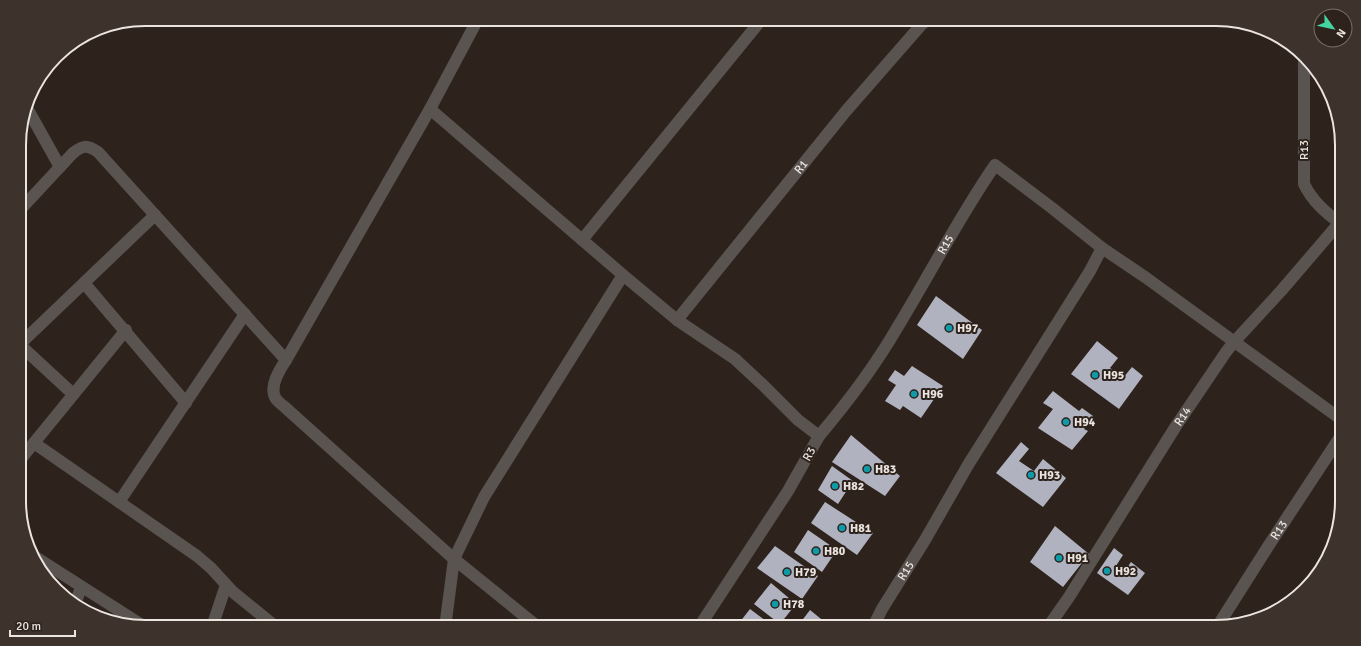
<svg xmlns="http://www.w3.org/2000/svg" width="1361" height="646" font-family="Signika,sans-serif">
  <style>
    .building { fill: #b0b2c0 }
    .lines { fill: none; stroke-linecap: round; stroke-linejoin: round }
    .minor { stroke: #595450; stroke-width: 12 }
    .culture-dot { fill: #0f9aa8; stroke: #2e231c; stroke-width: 1.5 }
    .labels { text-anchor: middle; stroke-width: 4; stroke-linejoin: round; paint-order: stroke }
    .street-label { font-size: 12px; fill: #ebe4df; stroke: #2e231c }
    .poi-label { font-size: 12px; font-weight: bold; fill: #ebe4df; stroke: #2e231c; text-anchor: start }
    .rim { fill: none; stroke: #ebe4df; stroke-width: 2 }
  </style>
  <rect width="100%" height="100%" fill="#2e231c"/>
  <path class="building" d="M936,296L982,330L963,359L917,325Z
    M1097,341L1118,358L1110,368L1123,378L1132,367L1143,376L1119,409L1071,374Z
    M912,366L943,386L921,418L903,406L900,410L885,401L896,385L888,380L895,370L904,376Z
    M1053,391L1079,411L1082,408L1093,416L1084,429L1088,431L1072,450L1038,428L1053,409L1043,403Z
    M851,435L900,476L885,496L832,462Z
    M1021,442L1029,449L1019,461L1034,471L1043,459L1066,478L1043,507L996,473Z
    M832,466L853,481L838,504L818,490Z
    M825,502L873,533L857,555L811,523Z
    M1055,526L1089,554L1063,587L1030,562Z
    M808,530L837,550L822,572L794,552Z
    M775,546L818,576L802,599L757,568Z
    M1114,548L1123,555L1114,569L1122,575L1131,562L1145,573L1128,595L1097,573Z
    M771,583L796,604L780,624L754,604Z
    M750,609L774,627H736Z
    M810,610L831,627H797Z"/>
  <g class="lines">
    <g class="minor">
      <path d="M478,19L430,109L286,360C280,369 268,387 276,399C279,403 284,406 288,410L454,559L538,627"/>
      <path d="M1304,59V184C1313,202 1325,212 1341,224"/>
      <path d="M27,108L60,167"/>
      <path d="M430,109L623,275"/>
      <path d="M19,211L73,153C83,145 87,145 98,152L286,360"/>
      <path d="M582,240L762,19"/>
      <path d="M84,283L186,403"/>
      <path id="s1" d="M677,320L846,111L922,24L929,19"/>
      <path d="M20,344L155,215"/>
      <path d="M20,345L73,394"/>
      <path id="s2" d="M819,436C847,403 875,366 897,328C930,274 959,217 995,165L1052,208L1102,248"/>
      <path d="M34,443L197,556L211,568L233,592L276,627"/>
      <path d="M20,460L126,330"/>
      <path d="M119,502L245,314"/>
      <path d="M37,558L145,627"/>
      <path d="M76,601L81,588"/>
      <path d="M212,627L226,585"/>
      <path d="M443,627L446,620L454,559L484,497L623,275L677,320L735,359L763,385L798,420L819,436L788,491L699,627"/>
      <path id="s3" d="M873,627L882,609L925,540L968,465L1090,271L1102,248L1145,277L1342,420"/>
      <path id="s4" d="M1048,627L1069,597L1176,426L1226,352L1234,342L1281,291L1341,221"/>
      <path id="s5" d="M1217,627L1269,545L1342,434"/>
    </g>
  </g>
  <g class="culture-dot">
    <circle cx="949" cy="328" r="4"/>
    <circle cx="1095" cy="375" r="4"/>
    <circle cx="914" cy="394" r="4"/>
    <circle cx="1066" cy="422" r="4"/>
    <circle cx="867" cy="469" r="4"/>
    <circle cx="1031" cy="475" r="4"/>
    <circle cx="835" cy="486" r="4"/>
    <circle cx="842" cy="528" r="4"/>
    <circle cx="816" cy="551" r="4"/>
    <circle cx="1059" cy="558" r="4"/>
    <circle cx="1107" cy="571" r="4"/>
    <circle cx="787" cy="572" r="4"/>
    <circle cx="775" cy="604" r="4"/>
  </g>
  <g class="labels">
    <g class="street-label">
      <text transform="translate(1304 150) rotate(-90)" y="4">R13</text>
      <text dy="4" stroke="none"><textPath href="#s1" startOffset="197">R1</textPath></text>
      <text dy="4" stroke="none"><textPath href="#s2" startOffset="230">R15</textPath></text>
      <text dy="4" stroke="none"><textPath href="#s4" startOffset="250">R14</textPath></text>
      <text transform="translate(809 454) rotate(-61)" y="4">R3</text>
      <text dy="4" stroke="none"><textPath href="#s5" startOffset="115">R13</textPath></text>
      <text dy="4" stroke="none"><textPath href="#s3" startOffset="65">R15</textPath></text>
    </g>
    <g class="poi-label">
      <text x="957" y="332">H97</text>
      <text x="1103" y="379">H95</text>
      <text x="922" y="398">H96</text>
      <text x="1074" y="426">H94</text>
      <text x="875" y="473">H83</text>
      <text x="1039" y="479">H93</text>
      <text x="843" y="490">H82</text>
      <text x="850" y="532">H81</text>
      <text x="824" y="555">H80</text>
      <text x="1067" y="562">H91</text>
      <text x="1115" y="575">H92</text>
      <text x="795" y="576">H79</text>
      <text x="783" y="608">H78</text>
    </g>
  </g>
  <path d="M0 0H1361V646H0ZM145 26H1216A119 119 0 0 1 1335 145V501A119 119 0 0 1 1216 620H145A119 119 0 0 1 26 501V145A119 119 0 0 1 145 26Z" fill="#3d322c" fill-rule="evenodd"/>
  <path class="rim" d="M145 26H1216A119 119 0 0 1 1335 145V501A119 119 0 0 1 1216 620H145A119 119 0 0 1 26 501V145A119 119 0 0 1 145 26Z"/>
  <g transform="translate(1333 28) rotate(123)"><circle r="19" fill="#2e231c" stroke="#7a706a"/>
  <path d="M0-3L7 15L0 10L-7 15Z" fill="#44d49f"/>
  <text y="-6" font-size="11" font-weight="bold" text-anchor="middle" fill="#ebe4df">N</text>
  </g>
  <path d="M10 630v6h65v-6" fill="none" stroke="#ebe4df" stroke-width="2"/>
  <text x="16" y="630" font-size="12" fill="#ebe4df" stroke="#2e231c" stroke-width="3" paint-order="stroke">20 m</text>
</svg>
